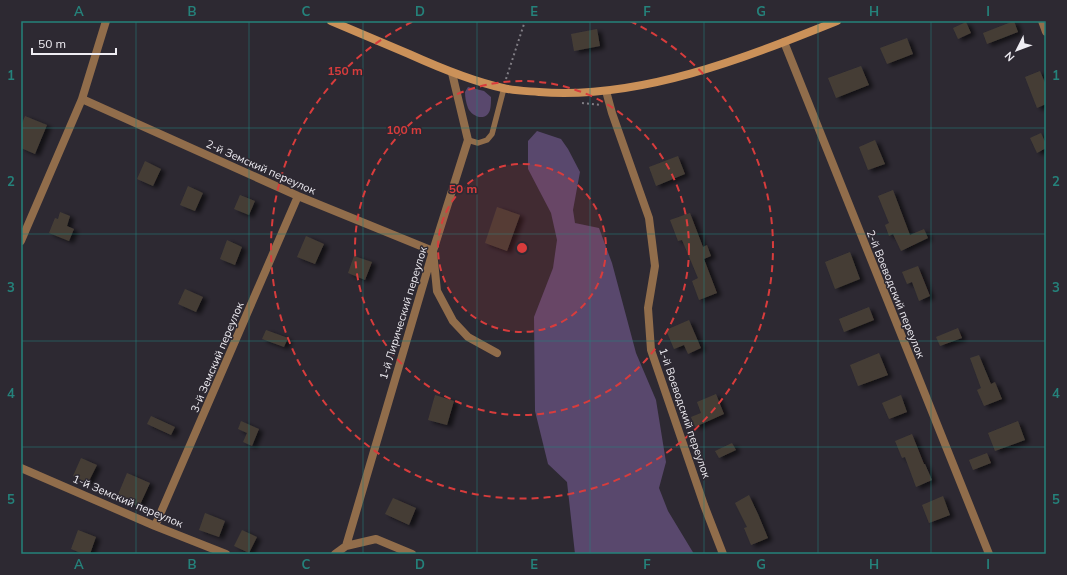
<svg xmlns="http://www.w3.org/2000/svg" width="1067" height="575" font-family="Mulish,sans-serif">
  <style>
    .green { fill: #59486d }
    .building { fill: #453e36; filter: url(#shadow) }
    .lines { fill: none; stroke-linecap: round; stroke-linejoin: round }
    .path { stroke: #817e85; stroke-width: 2; stroke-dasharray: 2 3; stroke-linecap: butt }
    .lane { stroke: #916d4b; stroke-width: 5.5 }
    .street { stroke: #916d4b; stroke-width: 8 }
    .secondary { stroke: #cb9159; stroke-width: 8 }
    .grid { fill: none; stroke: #25827b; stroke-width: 1; stroke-opacity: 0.55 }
    .ring { fill: none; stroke: #d83c3c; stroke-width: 2; stroke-dasharray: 7 5 }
    .labels { text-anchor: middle; stroke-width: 3; stroke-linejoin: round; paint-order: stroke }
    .street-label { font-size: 11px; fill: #efedf3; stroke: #2d2932 }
    .centre { fill: #d83c3c; stroke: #2d2932; stroke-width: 2 }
    .ring-label { font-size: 12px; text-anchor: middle; font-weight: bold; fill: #d83c3c; stroke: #2d2932; stroke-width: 3; stroke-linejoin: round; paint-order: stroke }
    .neatline { fill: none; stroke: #25827b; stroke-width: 1.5 }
    .grid-label { font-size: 13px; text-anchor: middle; font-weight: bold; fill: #25827b }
  </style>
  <defs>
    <filter id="shadow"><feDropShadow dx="4.5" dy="2.5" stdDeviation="2" flood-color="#0009"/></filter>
  </defs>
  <rect width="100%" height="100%" fill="#2d2932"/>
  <path class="green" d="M468,87L484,91L491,97C491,101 491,106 490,110C486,122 472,117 468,108C466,103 465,97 465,92Z
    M537,131L561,139L568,149L580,172L573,210L575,223L599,228L612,263L636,353L656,400L666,462L659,488L668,511L694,554H575L567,482L548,464L535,411L534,317L553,268L557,240L551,213L528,169V141Z"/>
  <path class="building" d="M1014,21L1018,32L987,44L983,33Z
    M966,22L971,33L958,39L953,28Z
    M597,29L600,46L574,51L571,34Z
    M907,38L913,54L887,64L880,48Z
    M861,66L869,85L836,98L828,78Z
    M1040,71L1046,85V104L1037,108L1025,77Z
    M25,116L47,125L35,154L21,148V126Z
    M1041,133L1046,144V148L1037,153L1030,138Z
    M875,140L885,164L868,170L859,147Z
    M678,156L685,174L656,186L649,167Z
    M145,161L161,169L153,186L137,179Z
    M188,186L203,193L195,211L180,205Z
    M893,190L910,235L924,229L928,238L901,251L893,234L889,236L885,225L889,223L878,196Z
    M240,195L255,201L249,215L234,209Z
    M497,207L520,215L507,251L485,243Z
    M60,212L70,216L67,226L74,229L69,241L49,233L55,218L58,219Z
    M690,213L703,247L707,245L711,256L704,259L717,293L699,300L692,281L698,278L682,240L678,241L670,220Z
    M306,236L324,244L315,264L297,257Z
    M227,240L242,247L235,265L220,259Z
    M850,252L860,279L835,289L825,262Z
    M354,256L372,262L365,280L348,273Z
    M918,266L930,296L919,301L912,282L907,284L902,272Z
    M185,289L203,297L196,312L178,304Z
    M869,307L874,320L844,332L839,319Z
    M689,320L701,348L688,354L684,345L674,349L666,330Z
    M958,328L962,338L940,346L936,337Z
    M266,330L288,338L284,347L262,339Z
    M879,353L888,375L858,386L850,365Z
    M979,355L991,384L995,382L1002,399L984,406L977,390L981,388L970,358Z
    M716,394L724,414L695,427L691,417L701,413L697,402Z
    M435,395L454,401L447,425L428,420Z
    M901,395L907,412L889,419L882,403Z
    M151,416L175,427L171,435L147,424Z
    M241,421L259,429L252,446L243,442L247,433L238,429Z
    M1018,421L1025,440L995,451L988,433Z
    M912,434L924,464H925L932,480L916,487L905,457L902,458L895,441Z
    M732,443L736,450L719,458L715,451Z
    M987,453L991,463L973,470L969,460Z
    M81,458L97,465L88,483L73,476Z
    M127,473L150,483L139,507L117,497Z
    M749,495L758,514L768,538L751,545L744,528L747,527L735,503Z
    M943,496L950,515L929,523L922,505Z
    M393,498L416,508L409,525L385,514Z
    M205,513L225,521L219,537L199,530Z
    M78,530L96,537L90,554H83L71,549Z
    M242,530L257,537L249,553L234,546Z"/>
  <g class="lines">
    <path class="path" d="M506,79L525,21
      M582,103L601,105"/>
    <path class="lane" d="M468,140L478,143L487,140L492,134L504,88"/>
    <path class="street" d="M1042,21L1046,32
      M784,42L989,554
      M606,91L612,113L649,218L655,266L648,308L651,350L704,505L723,554
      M82,99L298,196L433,251L437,291L453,321L468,337L497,353
      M21,241L82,99L106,21
      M21,468L155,526L226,554
      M155,526L298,196
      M346,546L376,539L412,554
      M335,554L346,546L433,251L468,140L452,73"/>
    <path class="secondary" d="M331,21C357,32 383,43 409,54C440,68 471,81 503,88C515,91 527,91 539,92C640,100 745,58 837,21"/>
  </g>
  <path class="grid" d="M136,21V554M249,21V554M363,21V554M477,21V554M590,21V554M704,21V554M818,21V554M931,21V554M21,128H1046M21,234H1046M21,341H1046M21,447H1046"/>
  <circle cx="522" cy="248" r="84" fill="#d83c3c" fill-opacity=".12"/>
  <g class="ring">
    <circle cx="522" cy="248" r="84"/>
    <circle cx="522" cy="248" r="167"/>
    <path d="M630 21A251 251 0 1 1 414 21"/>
  </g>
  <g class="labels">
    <g class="street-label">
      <text transform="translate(261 167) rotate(24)" y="4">2-й Земский переулок</text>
      <text transform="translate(896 294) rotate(68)" y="4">2-й Воеводский переулок</text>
      <text transform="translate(403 313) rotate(-73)" y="4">1-й Лирический переулок</text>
      <text transform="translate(217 357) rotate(-67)" y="4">3-й Земский переулок</text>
      <text transform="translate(685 413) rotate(71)" y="4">1-й Воеводский переулок</text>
      <text transform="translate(128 501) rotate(23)" y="4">1-й Земский переулок</text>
    </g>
  </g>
  <circle cx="522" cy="248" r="6" class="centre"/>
  <g class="ring-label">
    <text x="345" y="75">150 m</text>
    <text x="404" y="134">100 m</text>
    <text x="463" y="193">50 m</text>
  </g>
  <rect width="1067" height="575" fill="none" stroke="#2d2932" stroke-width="44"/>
  <g transform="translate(1017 50) rotate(228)" stroke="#2d2932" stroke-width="3" paint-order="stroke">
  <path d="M0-3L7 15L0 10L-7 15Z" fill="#efedf3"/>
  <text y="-6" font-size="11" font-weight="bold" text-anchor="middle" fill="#efedf3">N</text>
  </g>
  <path d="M32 48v6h84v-6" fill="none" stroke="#efedf3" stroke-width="2"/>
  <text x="38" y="48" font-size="12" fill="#efedf3" stroke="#2d2932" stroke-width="3" paint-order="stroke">50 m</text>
  <rect x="22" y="22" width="1023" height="531" class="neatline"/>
  <g class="grid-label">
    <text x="79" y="16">A</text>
    <text x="192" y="16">B</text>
    <text x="306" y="16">C</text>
    <text x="420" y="16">D</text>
    <text x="534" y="16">E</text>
    <text x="647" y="16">F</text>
    <text x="761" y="16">G</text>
    <text x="874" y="16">H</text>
    <text x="988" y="16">I</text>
    <text x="11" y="80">1</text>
    <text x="1056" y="80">1</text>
    <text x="11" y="186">2</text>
    <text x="1056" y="186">2</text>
    <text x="11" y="292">3</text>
    <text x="1056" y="292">3</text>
    <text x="11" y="398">4</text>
    <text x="1056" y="398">4</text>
    <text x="11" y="504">5</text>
    <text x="1056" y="504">5</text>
    <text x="79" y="569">A</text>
    <text x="192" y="569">B</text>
    <text x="306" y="569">C</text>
    <text x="420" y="569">D</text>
    <text x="534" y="569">E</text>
    <text x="647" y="569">F</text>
    <text x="761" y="569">G</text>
    <text x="874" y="569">H</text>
    <text x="988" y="569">I</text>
  </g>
</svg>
